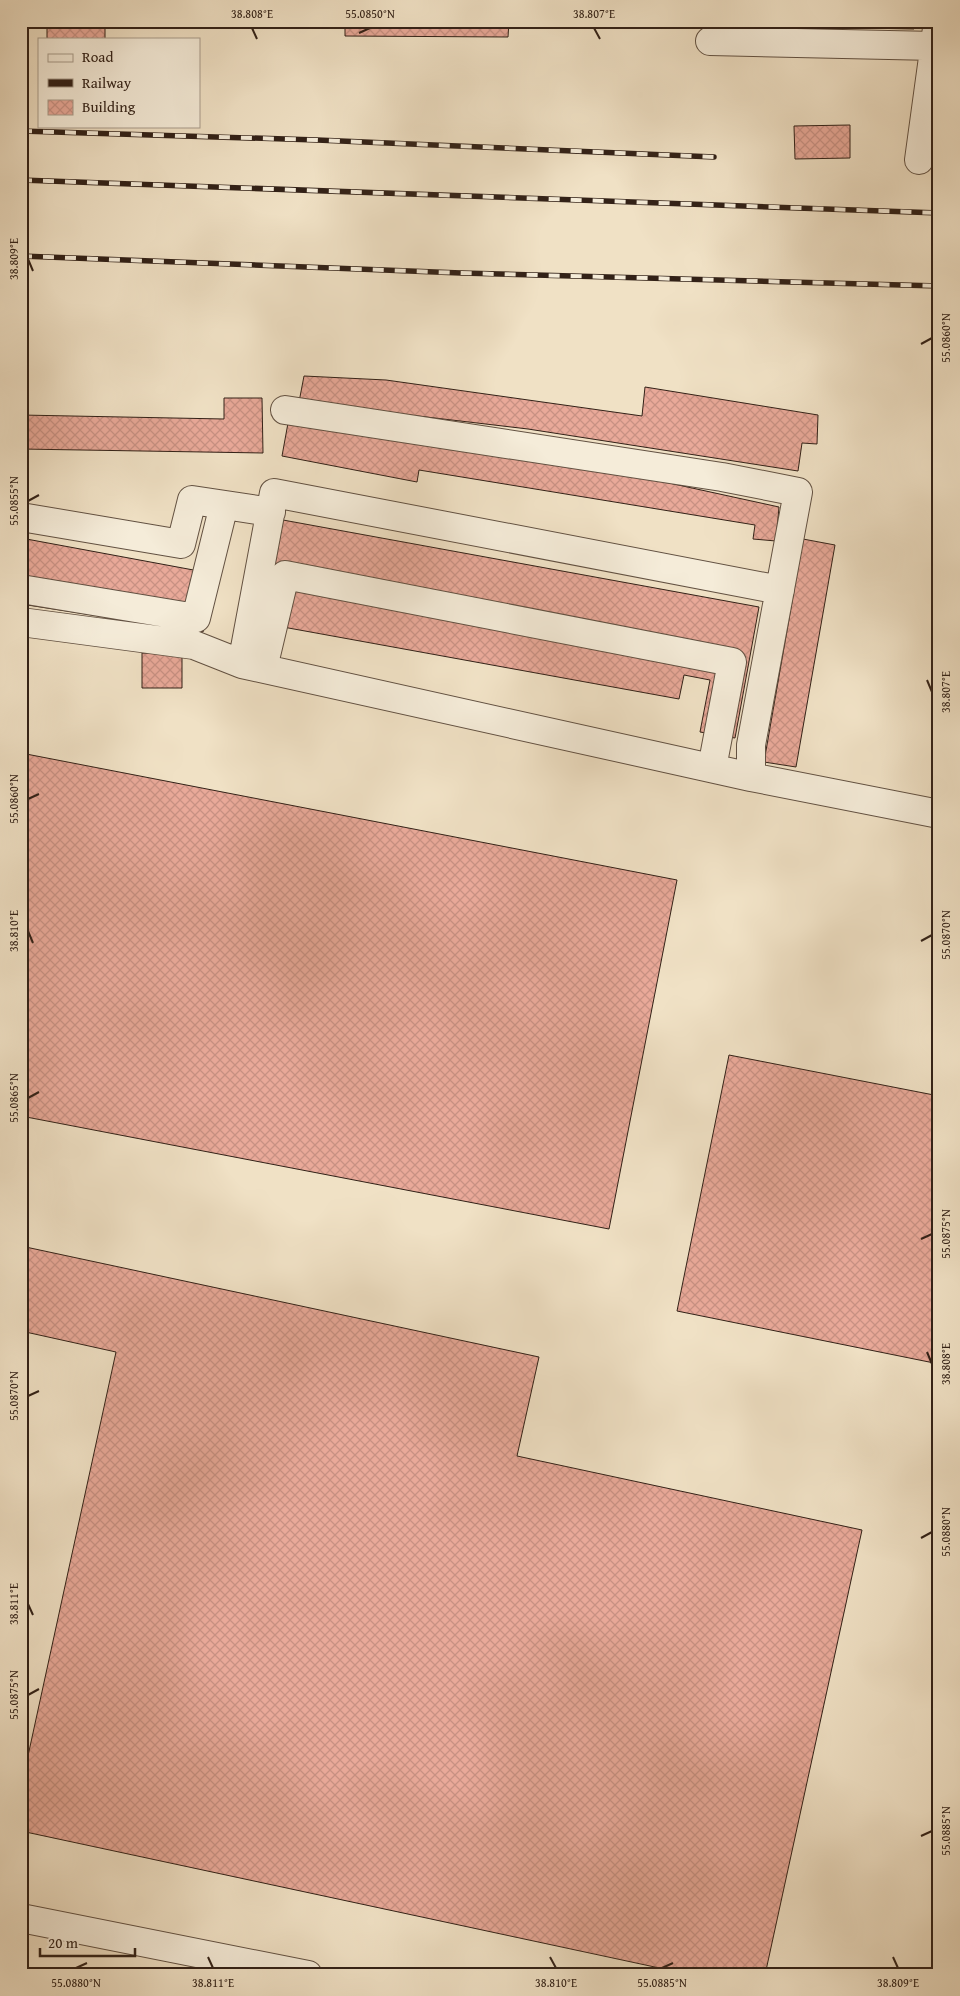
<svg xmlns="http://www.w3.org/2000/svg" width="960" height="1996" font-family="'Gentium Book Plus',serif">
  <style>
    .building { fill: url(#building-cross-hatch); stroke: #322117 }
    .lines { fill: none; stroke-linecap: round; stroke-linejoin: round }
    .minor-casing { stroke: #625142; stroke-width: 30 }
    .minor { stroke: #f5ecd9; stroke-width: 28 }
    .rail-casing { stroke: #322117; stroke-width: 5.5 }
    .rail { stroke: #f5ecd9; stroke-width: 4; stroke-dasharray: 11; stroke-linecap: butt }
    .ticks { fill: none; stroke: #322117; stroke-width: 2 }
    .neatline { fill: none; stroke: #322117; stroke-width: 2 }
    .ticks-label { font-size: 12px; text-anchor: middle; fill: #322117 }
  </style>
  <defs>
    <pattern id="building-cross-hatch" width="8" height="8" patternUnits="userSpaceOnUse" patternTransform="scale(1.25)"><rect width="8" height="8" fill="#e9a999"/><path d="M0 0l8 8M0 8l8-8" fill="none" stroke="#c89183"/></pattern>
  </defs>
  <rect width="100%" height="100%" fill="#f0e1c5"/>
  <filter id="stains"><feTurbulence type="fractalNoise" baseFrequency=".004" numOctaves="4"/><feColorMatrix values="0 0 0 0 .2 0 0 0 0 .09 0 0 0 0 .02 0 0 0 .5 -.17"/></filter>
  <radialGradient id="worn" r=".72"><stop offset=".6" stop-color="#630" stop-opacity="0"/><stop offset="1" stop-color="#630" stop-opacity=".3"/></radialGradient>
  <path class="building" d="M47,21H105V39H47Z
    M345,21H509L508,37L345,36Z
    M755,21H835L834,24Z
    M861,21H915L914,29L861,28Z
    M850,125V158L795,159L794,126Z
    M304,376L386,380L642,416L645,387L818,415L817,444L802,443L798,471L528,429L299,402Z
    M224,398H262L263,453L21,449V415L224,419Z
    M288,423L660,481L779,507L776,541L753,539L755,525L419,470L417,482L282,456Z
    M283,520L759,607L735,738L700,732L710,680L684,675L679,699L283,627L259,652Z
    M21,538L215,574L203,632L21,604Z
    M803,539L835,545L796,767L764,762Z
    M142,653H182V688H142Z
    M21,753L677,880L609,1229L21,1116Z
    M729,1055L939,1096V1364L677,1311Z
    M21,1246L539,1357L517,1456L862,1530L765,1975H692L21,1831V1788L116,1352L21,1331Z"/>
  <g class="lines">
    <defs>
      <path id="minor" d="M710,41L935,46
        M919,160L938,21
        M285,410L722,477L798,492L751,745V777L939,814
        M21,517L181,544L192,500L271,512
        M21,589L196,618L224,505
        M21,622L194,645L242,664
        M263,668L285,575L732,662L712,768
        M751,777L242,664L274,493L780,590
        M21,1918L308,1975"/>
    </defs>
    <use href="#minor" class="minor-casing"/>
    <use href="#minor" class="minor"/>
    <defs>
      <path id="rail" d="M21,131L317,140L714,157
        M21,180L939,213
        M21,256L461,273L939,286"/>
    </defs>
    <use href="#rail" class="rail-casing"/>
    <use href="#rail" class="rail"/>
  </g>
  <path class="ticks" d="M252,28L257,39M594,28L600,39M359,33L370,28M28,259L33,271M921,344L932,338M28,501L39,495M927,680L932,692M28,799L39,794M28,931L33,943M921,941L932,935M28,1098L39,1092M921,1239L932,1234M927,1352L932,1364M28,1396L39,1391M921,1538L932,1532M28,1604L33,1615M28,1695L39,1689M921,1836L932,1831M208,1957L213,1968M550,1957L556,1968M893,1957L898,1968M76,1968L87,1963M662,1968L673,1963"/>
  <rect width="960" height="1996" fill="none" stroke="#f0e1c5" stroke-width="55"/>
  <rect x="38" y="38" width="162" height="90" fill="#f5ecd9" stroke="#a79b8b"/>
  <rect x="48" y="54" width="25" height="8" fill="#f5ecd9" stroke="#a79b8b"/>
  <text x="82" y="62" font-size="15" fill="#322117">Road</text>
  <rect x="48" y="79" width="25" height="8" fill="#322117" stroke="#a79b8b"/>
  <text x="82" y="88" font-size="15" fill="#322117">Railway</text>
  <rect x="48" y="100" width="25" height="15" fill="url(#building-cross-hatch)" stroke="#a79b8b"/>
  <text x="82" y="112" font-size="15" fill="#322117">Building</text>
  <path d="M40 1948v8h95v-8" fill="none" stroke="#322117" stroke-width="2.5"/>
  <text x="48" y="1948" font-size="15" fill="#322117" stroke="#f5ecd9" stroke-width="4" paint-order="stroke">20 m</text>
  <rect x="28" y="28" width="904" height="1940" class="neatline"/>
  <g class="ticks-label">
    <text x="252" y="18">38.808°E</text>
    <text x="370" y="18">55.0850°N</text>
    <text x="594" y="18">38.807°E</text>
    <text transform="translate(14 259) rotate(-90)" y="4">38.809°E</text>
    <text transform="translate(946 338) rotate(-90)" y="4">55.0860°N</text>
    <text transform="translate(14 501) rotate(-90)" y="4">55.0855°N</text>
    <text transform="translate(946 692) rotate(-90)" y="4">38.807°E</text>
    <text transform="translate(14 799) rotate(-90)" y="4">55.0860°N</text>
    <text transform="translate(14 931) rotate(-90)" y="4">38.810°E</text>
    <text transform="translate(946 935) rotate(-90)" y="4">55.0870°N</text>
    <text transform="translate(14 1098) rotate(-90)" y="4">55.0865°N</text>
    <text transform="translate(946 1234) rotate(-90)" y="4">55.0875°N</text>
    <text transform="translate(946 1364) rotate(-90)" y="4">38.808°E</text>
    <text transform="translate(14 1396) rotate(-90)" y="4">55.0870°N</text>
    <text transform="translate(946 1532) rotate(-90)" y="4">55.0880°N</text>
    <text transform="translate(14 1604) rotate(-90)" y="4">38.811°E</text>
    <text transform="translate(14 1695) rotate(-90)" y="4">55.0875°N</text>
    <text transform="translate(946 1831) rotate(-90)" y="4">55.0885°N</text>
    <text x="76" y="1987">55.0880°N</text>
    <text x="213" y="1987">38.811°E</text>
    <text x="556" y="1987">38.810°E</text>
    <text x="662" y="1987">55.0885°N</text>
    <text x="898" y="1987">38.809°E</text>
  </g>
  <rect width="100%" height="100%" filter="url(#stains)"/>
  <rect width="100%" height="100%" fill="url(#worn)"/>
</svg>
